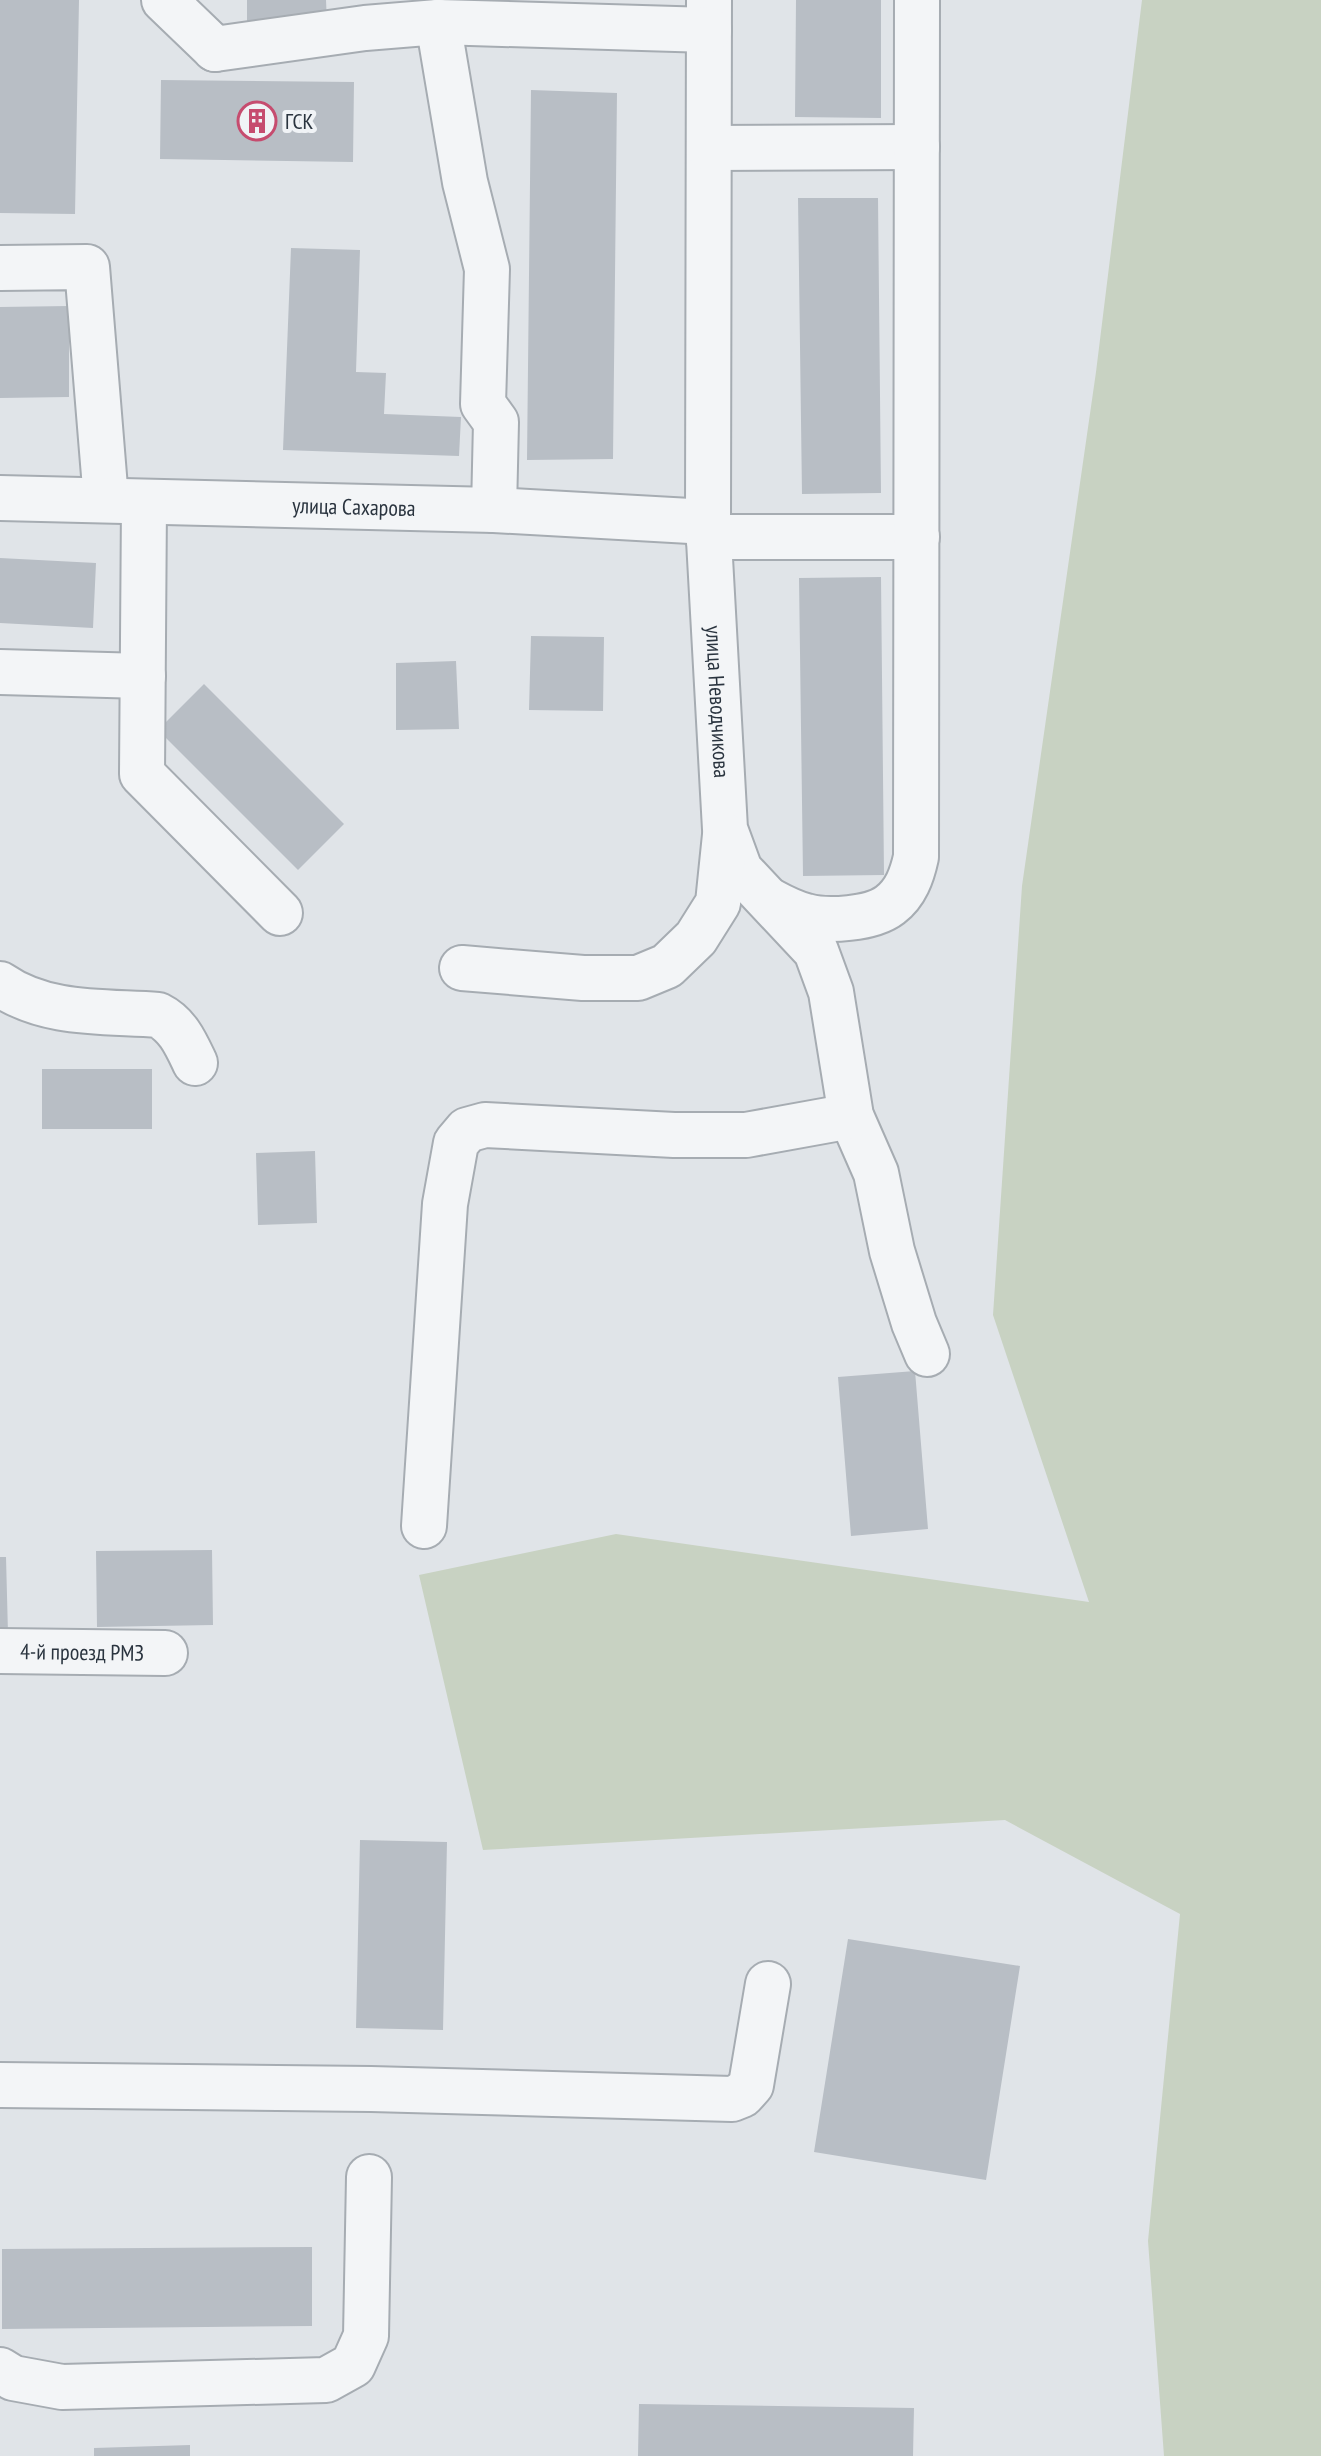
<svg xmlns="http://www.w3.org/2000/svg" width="1321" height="2456" font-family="'PT Sans Narrow',sans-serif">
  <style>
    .green { fill: #c8d2c2 }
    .building { fill: #b8bec5 }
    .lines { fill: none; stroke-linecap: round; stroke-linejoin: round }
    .minor-casing { stroke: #a6acb2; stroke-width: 48 }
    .minor { stroke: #f3f5f7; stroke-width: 44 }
    .labels { text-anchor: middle; stroke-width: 8; stroke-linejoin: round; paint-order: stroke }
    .poi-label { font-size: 22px; fill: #2a343f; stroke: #f0f3f6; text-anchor: start }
    .street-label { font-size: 22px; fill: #2a343f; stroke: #f0f3f6 }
  </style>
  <rect width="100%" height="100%" fill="#e0e4e8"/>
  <path class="green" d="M1142,0H1321V2456H1164L1148,2241L1180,1914L1005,1820L483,1850L419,1575L616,1534L1089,1602L993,1315L1022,886L1096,372Z"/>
  <path class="building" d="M0,0H79L75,214L0,213Z
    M247,0H326L327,23L247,24Z
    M796,0H881V118L795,117Z
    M161,80L354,82L353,162L160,159Z
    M531,90L617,93L613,459L527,460Z
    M798,198H878L881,493L802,494Z
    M291,248L360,250L356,372L386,373L384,414L461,417L459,456L283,450Z
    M69,306V397L0,398V307Z
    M0,558L96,563L93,628L0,623Z
    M881,577L884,875L803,876L799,578Z
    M531,636L604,637L603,711L529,710Z
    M456,661L459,729L396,730V663Z
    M204,684L344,824L298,870L158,730Z
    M42,1069H152V1129H42Z
    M315,1151L317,1223L258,1225L256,1153Z
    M915,1371L928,1529L851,1536L838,1377Z
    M212,1550L213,1625L97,1627L96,1551Z
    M0,1557H6L8,1634H0Z
    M360,1840L447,1842L443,2030L356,2028Z
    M848,1939L1020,1966L986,2180L814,2152Z
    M312,2247V2326L2,2329V2249Z
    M639,2404L914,2408L913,2456H638Z
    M190,2445V2456H94V2448Z"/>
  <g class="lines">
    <defs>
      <g id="minor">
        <path d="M164,0L215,49"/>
        <path id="s1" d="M709,0L708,522L725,829L740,870L816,951L831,992L851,1116L876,1173L892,1251L914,1323L927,1354"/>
        <path d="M438,22L465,182L487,269L483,404L496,422L494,510"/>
        <path d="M215,49L365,28L438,22L709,30"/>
        <path d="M709,148L917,147"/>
        <path d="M0,268L87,267L106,500"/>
        <path id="s2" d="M0,498L494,510L708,522"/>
        <path d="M144,503L142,774L280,913"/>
        <path d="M708,537H917"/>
        <path d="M0,672L143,676"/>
        <path d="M771,901C782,907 794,913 806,916C827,922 872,919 890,905C906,893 912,875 916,857L917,0"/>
        <path d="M462,968L583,978H638L667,966L696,938L718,903L725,835"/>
        <path d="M0,984C46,1016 104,1011 158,1015C178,1025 186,1044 195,1063"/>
        <path d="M424,1526L445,1204L456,1143L467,1130L485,1125L674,1135H746L851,1116"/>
        <path id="s3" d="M0,1651L165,1653"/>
        <path d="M0,2085L371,2089L732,2099L742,2095L751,2085L768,1984"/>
        <path d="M0,2370L13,2378L62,2387L326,2380L353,2365L366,2336L369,2177"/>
      </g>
    </defs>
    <use href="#minor" class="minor-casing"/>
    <use href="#minor" class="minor"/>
  </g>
  <defs>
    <symbol id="building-ring" viewBox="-11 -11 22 22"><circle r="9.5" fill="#f0f3f6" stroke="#c64c6f" stroke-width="1.5"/><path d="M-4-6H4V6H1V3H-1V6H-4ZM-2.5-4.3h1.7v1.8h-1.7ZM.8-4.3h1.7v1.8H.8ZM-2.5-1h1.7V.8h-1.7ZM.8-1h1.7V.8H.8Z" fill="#c64c6f"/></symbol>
  </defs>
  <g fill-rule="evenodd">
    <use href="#building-ring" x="235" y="99" width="44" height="44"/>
  </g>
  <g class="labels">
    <g class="poi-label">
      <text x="285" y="129">ГСК</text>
    </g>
    <g class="street-label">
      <text dy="8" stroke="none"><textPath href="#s2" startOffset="354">улица Сахарова</textPath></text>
      <text dy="8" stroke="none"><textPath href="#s1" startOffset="702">улица Неводчикова</textPath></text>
      <text dy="8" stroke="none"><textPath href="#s3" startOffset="82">4-й проезд РМЗ</textPath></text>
    </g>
  </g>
</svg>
